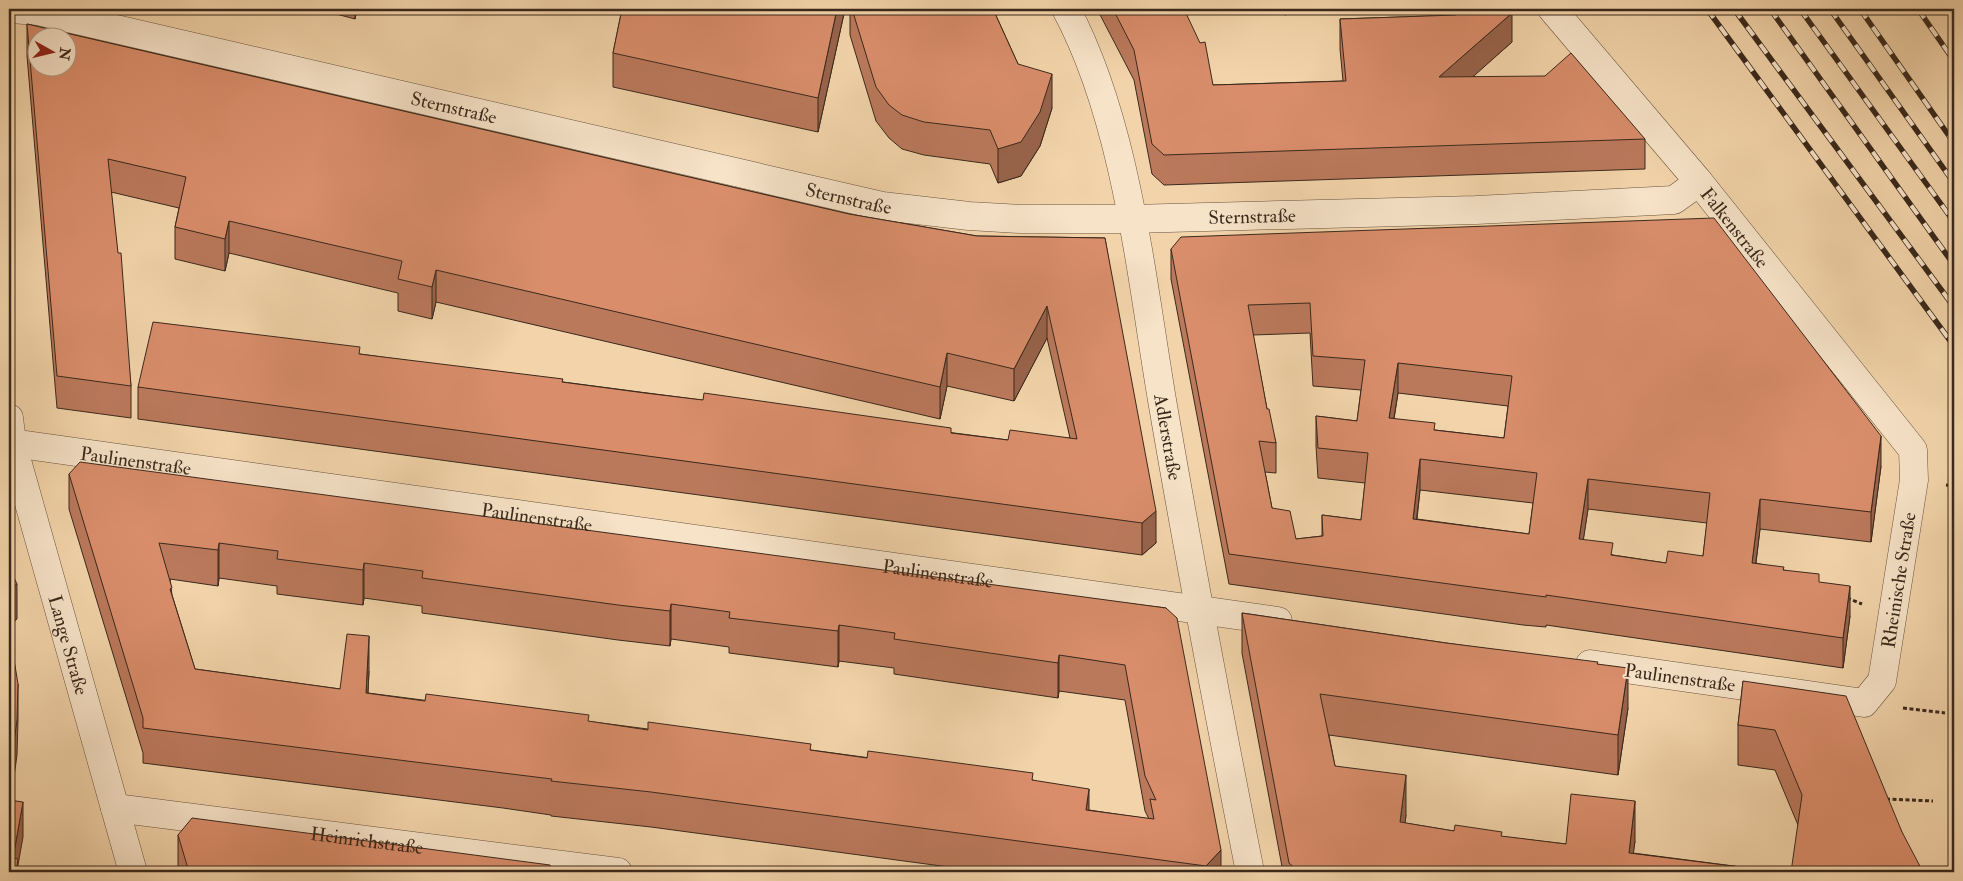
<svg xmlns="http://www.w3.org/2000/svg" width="1963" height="881" font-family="'IM FELL Double Pica',serif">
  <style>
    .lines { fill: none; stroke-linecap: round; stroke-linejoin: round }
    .minor-casing { stroke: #685440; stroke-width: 29 }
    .path { stroke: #3a291c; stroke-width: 3; stroke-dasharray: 4 2.5; stroke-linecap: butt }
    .minor { stroke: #f7e3c8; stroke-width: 28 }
    .rail-casing { stroke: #3a291c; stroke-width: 5.5 }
    .rail { stroke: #f7e3c8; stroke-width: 4; stroke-dasharray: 11; stroke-linecap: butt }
    .wall { fill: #bb795c; stroke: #3a291c; fill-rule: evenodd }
    .shaded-wall { fill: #98634b; stroke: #3a291c }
    .building { fill: #d98d6b; stroke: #3a291c; fill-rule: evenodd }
    .labels { text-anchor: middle; stroke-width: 4; stroke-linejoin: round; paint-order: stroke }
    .street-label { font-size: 19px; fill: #3a291c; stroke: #f7e3c8 }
  </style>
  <rect width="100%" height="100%" fill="#f3d4aa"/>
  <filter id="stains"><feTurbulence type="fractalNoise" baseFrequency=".004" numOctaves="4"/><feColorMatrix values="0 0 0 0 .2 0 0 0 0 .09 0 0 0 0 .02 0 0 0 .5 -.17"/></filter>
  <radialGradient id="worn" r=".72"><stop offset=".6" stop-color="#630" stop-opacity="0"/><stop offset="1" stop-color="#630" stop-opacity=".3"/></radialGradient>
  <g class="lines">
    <defs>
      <g id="minor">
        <path id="s1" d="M11,9L38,11L882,206L969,216L1020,219H1131L1476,210L1674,200L1699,182"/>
        <path id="s2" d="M1066,9C1126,121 1141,275 1162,400C1189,558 1219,715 1250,872"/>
        <path id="s3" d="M1552,9L1699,182L1913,450L1914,480L1882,681L1864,703L1590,664"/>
        <path id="s4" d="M9,418L12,443L133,872"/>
        <path id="s5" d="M12,443L1278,621"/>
        <path id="s6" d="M115,808L618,872"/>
      </g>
    </defs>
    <use href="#minor" class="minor-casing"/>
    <path class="path" d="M1946,485L1954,486
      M1847,598L1862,604
      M1903,708L1945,713
      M1886,799L1933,801"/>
    <use href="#minor" class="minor"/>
    <defs>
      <path id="rail" d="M1707,9L1954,346
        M1734,9L1954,307
        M1770,9L1954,265
        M1800,9L1954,222
        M1830,9L1954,183
        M1860,9L1954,143
        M1918,9L1954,61"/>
    </defs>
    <use href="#rail" class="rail-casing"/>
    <use href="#rail" class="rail"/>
  </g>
  <path class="wall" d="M195,9H215L214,13Z
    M317,9H365V10L357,9L355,19Z
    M622,9H845L818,132L613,87V53Z
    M850,9H993L1018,64L1052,108L1040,146L1021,176L998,183L990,164L924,155L902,149L889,138L876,121L850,35Z
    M1097,9H1184L1213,85L1343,81L1340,49V19L1430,16L1424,9H1507L1502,13L1512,42L1473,76L1645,139V169L1164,185L1152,174L1134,80Z
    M1282,9H1298L1285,15Z
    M27,24L849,214L977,236L1105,238L1156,543L1142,555L138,419V387L360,354L563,382L1008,440L1070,438L1047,338L1014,401L947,386L940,419L436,302L432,319L398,311V293L229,253L225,271L175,259V227L179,208L111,192L131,386V418L57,408L27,56Z
    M1171,249L1881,466L1871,542L1760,529L1756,563L1784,570L1819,582L1850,616L1843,668L1546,625V627L1523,625L1229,584L1171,279ZM1310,333L1313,386L1361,390L1357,421L1316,416V446L1318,478L1365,483L1361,520L1322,515V536L1296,539L1272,508L1265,472L1276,473V443L1267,409L1253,335ZM1398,393L1508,406L1504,438L1435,430L1394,419ZM1420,490L1533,503L1529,534L1417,519ZM1588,509L1707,523L1703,556L1666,563L1613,555L1583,540Z
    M69,474L1166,608L1221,872H986L651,827L551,816V815L503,808L143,763V753L69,509ZM219,578L277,586V594L363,605L364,598L422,606V613L618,640L670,646L671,639L729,647V653L838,667L839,661L894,668V674L1058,698L1059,691L1125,700L1145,811L1149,819L1089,810L1033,780L811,750L368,693L369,671L340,689L195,669L172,595L170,579L218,586Z
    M1242,613L1446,643L1598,664L1628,708L1618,775L1329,735L1335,766L1406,815L1405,823L1454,831L1566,844L1635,841L1633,853L1780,872H1283L1242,653Z
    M1743,681L1902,832L1798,825L1775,770L1738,765V725Z
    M178,835L554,872H178Z"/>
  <path class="shaded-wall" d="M355,9H357L355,19Z
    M837,9H845L818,132V98Z
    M1285,9H1298L1285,15Z
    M1493,9H1507L1493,21Z
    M1512,13V42L1439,107V77Z
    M1052,74V108L1040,146L1021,176L998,183V149Z
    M229,221V253L225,271V239Z
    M436,270V302L432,319V287Z
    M1047,306V338L1014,401V369Z
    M947,353V386L940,419V387Z
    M1398,363V393L1389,448V418Z
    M1881,436V466L1871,542V512Z
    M1420,459V490L1413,549V519Z
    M1588,479V509L1579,569V539Z
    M1760,499V529L1752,593V563Z
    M1156,511V543L1142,555V523Z
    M219,543V578L218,586V550Z
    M364,563V598L363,605V570Z
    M17,584V619L9,626V590Z
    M1850,586V616L1843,668V638Z
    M671,604V639L670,646V611Z
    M839,625V661L838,667V631Z
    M369,636V671L366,728V693Z
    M1059,655V691L1058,698V663Z
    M1628,668V708L1618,775V735Z
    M18,684V720L17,755L9,814V779Z
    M1406,775V815L1400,862V822Z
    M1089,789V824L1086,810Z
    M1635,801V841L1631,872L1629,853Z
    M23,802V837L18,865V872H13V858Z
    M1221,850V872H1206V866Z"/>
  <path class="building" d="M622,9H837L818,98L613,53Z
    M852,9H993L1018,64L1052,74L1040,112L1021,142L998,149L990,130L924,122L902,115L889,105L876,87Z
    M1113,9H1184L1200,43L1205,42L1213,85L1346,81L1340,19L1456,15L1451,9H1501L1503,13H1512L1439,77L1545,76L1571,53L1645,139L1164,155L1152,144L1134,50Z
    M27,24L849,214L977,236L1105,238L1156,511L1142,523L138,387L153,322L360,347L359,354L563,379L562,382L645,393L703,400L704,393L951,428V433L1008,440L1010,430L1077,439L1047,306L1014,369L947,353L940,387L436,270L432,287L398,279L402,261L229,221L225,239L175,227L186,177L108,159L118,253H121L131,386L57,376ZM38,38H68V68H38Z
    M1714,218L1881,436L1871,512L1760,499L1752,563L1784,567L1783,570L1819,574V582L1850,586L1843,638L1546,595V597L1523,594L1229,554L1171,249L1181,237ZM1310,303L1313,356L1365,360L1357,421L1316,416L1318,448L1368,453L1361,520L1322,515L1323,536L1296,539L1290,511L1272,508L1259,441L1276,443L1269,409H1267L1248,305ZM1398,363L1512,376L1504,438L1434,430L1435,423L1389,418ZM1420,459L1537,473L1529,534L1413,519ZM1588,479L1710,493L1703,556L1668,551L1666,563L1611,555L1613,543L1579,539Z
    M80,462L1166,608L1177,618L1221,850L1206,866L651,792L551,781L552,779L503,773L143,728V718L69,474ZM159,543L218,550L219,543L278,551L277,559L363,570L364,563L423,571L422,578L618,605L670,611L671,604L730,612L729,618L838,631L839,625L895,633L894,639L1058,663L1059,655L1125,665L1145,776L1156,800L1150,799L1154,819L1086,810L1089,789L1032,780L1033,773L868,751L867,758L810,750L811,744L648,722V730L588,721L589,715L426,694L425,701L366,693L369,636L347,634L340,689L195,669L170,589L172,588Z
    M9,567L17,584L9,590Z
    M1242,613L1446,643L1598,662L1597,664L1628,668L1618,735L1320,694L1335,766L1406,775L1400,822L1454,831L1455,825L1502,832L1501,836L1566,844L1571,794L1635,801L1629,853L1780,872H1299L1289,863Z
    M9,636L11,641L18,684L17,720L9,779Z
    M1743,681L1846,696L1902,832L1923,872H1791L1802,795L1775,730L1738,725Z
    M9,800L23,802L13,858L18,859L16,872H9Z
    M192,818L550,865L554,872H189L178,835Z"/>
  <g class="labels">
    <g class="street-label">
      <text dy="7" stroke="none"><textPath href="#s1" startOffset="454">Sternstraße</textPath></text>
      <text dy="7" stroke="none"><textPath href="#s1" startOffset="859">Sternstraße</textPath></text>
      <text dy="7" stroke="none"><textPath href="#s1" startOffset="1264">Sternstraße</textPath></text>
      <text dy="7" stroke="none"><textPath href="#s3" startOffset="285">Falkenstraße</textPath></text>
      <text dy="7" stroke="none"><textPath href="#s2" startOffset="442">Adlerstraße</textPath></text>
      <text dy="7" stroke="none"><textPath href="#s5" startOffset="125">Paulinenstraße</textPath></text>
      <text dy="7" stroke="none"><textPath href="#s5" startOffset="530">Paulinenstraße</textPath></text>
      <text dy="7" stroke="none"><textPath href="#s5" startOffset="935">Paulinenstraße</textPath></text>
      <text transform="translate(1898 580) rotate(-81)" y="7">Rheinische Straße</text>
      <text dy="7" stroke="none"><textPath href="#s4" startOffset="235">Lange Straße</textPath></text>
      <text transform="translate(1680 677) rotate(8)" y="7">Paulinenstraße</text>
      <text dy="7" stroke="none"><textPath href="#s6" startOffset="254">Heinrichstraße</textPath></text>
    </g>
  </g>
  <rect width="1963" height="881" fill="none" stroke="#f3d4aa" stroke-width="30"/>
  <rect x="10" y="10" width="1943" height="861" fill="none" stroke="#3a291c" stroke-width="2.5"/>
  <rect x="15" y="15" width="1933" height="851" fill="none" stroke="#3a291c"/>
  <g transform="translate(52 52) rotate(98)"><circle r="24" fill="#f7e3c8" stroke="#ab9983"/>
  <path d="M0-4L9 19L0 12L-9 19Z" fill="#8f2418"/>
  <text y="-8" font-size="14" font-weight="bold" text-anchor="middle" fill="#3a291c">N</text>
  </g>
  <rect width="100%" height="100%" filter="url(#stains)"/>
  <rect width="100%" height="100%" fill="url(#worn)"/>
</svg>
